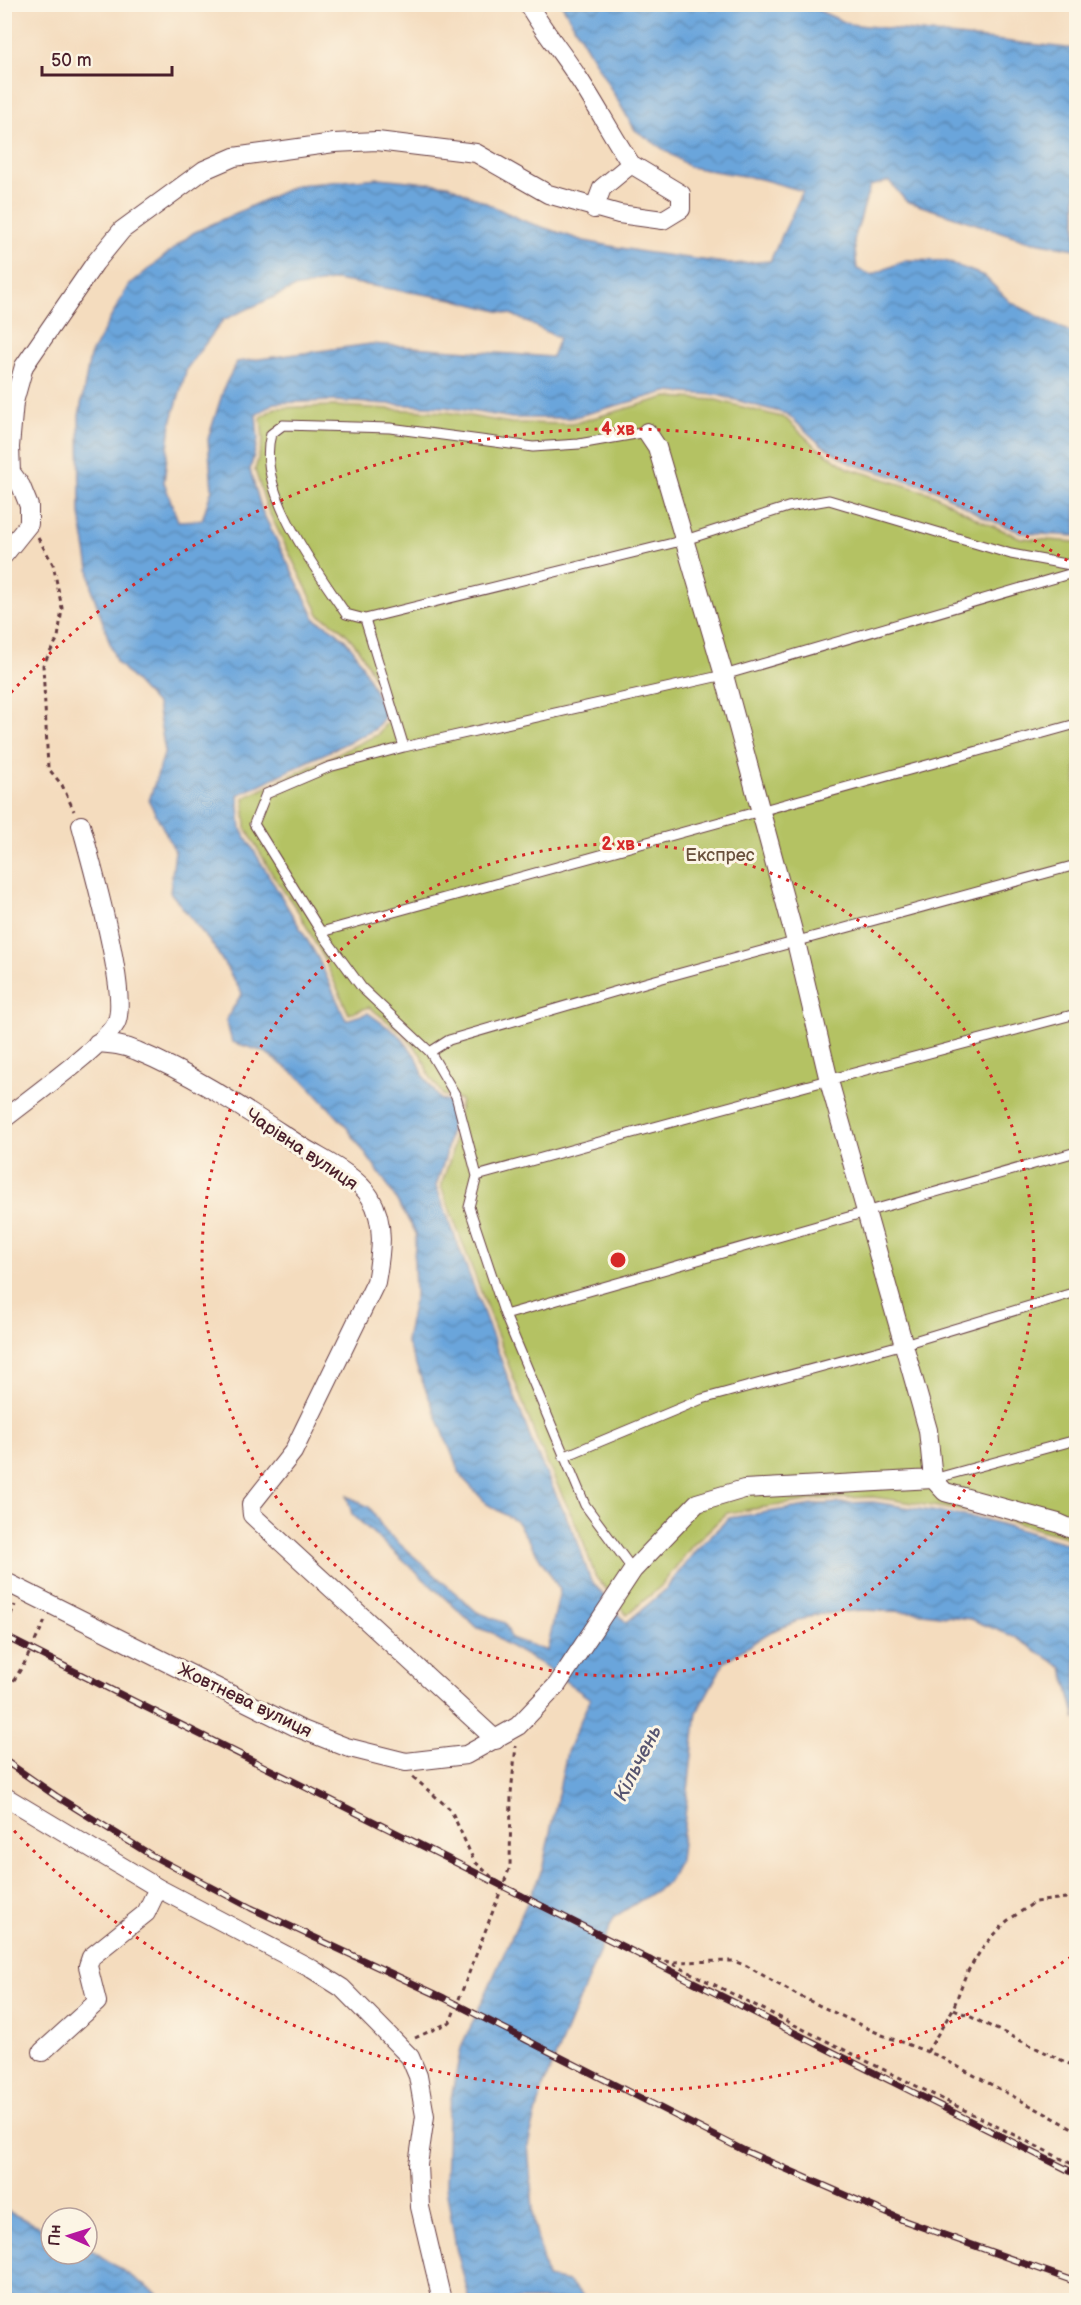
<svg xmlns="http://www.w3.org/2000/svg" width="1081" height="2305" font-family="'Balsamiq Sans',sans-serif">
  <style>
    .green { fill: #b4c264; stroke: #7f7048; stroke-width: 1.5 }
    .water { fill: url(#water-waves); stroke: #5a6283; stroke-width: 1.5; fill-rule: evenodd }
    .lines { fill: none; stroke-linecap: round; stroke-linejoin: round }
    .service-casing { stroke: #643b41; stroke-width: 11 }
    .minor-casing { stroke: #643b41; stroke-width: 20 }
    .path { stroke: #643b41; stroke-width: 3; stroke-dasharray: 4.5 4.5; stroke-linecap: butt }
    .service { stroke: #fff; stroke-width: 9 }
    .minor { stroke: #fff; stroke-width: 18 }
    .rail-casing { stroke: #4a1f2b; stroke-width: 7 }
    .rail { stroke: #fcf5e5; stroke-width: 4.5; stroke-dasharray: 14; stroke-linecap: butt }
    .ring { fill: none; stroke: #d62828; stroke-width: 3; stroke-dasharray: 3 6 }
    .labels { text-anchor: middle; stroke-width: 6; stroke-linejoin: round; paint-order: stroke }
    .park-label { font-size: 18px; fill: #6a503c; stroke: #fcf5e5 }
    .street-label { font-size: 18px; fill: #4a1f2b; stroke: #fcf5e5 }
    .water-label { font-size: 20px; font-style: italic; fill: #575571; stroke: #fcf5e5 }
    .centre { fill: #d62828; stroke: #fcf5e5; stroke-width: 3 }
    .ring-label { font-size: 18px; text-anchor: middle; font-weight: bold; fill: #d62828; stroke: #fcf5e5; stroke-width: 6; stroke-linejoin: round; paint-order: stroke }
  </style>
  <defs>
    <pattern id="water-waves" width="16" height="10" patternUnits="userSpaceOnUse" patternTransform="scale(1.5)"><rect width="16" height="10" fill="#6aa5db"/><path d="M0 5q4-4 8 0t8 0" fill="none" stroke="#5986b2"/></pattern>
  </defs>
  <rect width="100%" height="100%" fill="#fcf5e5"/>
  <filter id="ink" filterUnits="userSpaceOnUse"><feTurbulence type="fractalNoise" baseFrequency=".0167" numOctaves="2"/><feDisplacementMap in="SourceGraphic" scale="12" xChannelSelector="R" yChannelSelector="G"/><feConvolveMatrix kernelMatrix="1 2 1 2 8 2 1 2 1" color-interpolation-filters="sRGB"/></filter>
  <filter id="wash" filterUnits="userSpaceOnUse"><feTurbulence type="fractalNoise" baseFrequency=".008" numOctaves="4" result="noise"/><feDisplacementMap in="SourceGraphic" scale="24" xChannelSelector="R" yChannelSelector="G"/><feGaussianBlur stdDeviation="1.35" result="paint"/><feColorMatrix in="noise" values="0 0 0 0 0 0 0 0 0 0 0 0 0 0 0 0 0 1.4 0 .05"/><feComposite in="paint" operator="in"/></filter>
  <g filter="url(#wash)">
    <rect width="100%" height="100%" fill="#f4dcbe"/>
    <path class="green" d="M667,397L716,400L785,418L816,447L848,468L933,494L979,520L1021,538L1076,542V1540L984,1514L873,1497L820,1499L727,1513L692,1546L661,1586L627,1615L595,1576L582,1538L538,1443L441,1186L451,1156L461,1100L443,1095L429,1075L422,1056L403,1033L369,1007L349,1014L322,955L298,911L274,877L246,828L244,798L377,735L393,715C371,677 362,634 320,616L267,508L255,470L263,440L261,417L275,408L333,406L446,412L511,423L572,424Z"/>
    <path class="water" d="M562,5H806L849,24L1076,49V249L1029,241L906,201L889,181L870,186L854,240L857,269L872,275L906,260L945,261L984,276L1010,302L1076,335V536L1022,533L981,516L935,489L850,463L819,443L787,414L717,395L666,392L571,418H512L446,407L333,401L274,403L256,415L258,439L250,470L262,511L316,620C359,638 365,676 386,715L374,730L238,795L241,829L318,958L346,1020L368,1013L400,1036L417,1058L424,1077L440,1099L455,1103L446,1155L436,1186L533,1445L577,1540L590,1579L626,1623L665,1590L696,1550L729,1518L820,1504L873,1502L983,1519L1076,1546V1720L1063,1668L1015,1637L970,1619L915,1612L861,1610L813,1615L770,1632L725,1661L697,1712L680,1860L668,1883L614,1917L543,2087L528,2145L534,2223L547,2278L568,2282L588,2300H470L456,2248L446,2187L448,2114L461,2048L542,1870L567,1752L590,1699L543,1665L504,1643L493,1633L478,1628L352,1514L347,1496L369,1507L385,1531L477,1612L505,1623L511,1638L547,1651L560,1590L517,1522L487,1504L461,1476L406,1341L415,1295L414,1258L416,1233L387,1184L345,1125L304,1081L265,1052L232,1042L226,1020L242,993L214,947L170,892L175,851L149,801L165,751L157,705L116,661L93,593L80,514L79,416L90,356L128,286L193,233L297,185L379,178L448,185L524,221L584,241L643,252L732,264L770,261L803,191L761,179L690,167L635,130ZM336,280L453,299L513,315L559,338L552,357L371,344L237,362L225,385L208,439L212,489L202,520L178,521L164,482L171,423L187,368L223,320L294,288Z
      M5,2210L51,2232V2254H87V2247L167,2300H24L5,2295Z"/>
  </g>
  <g filter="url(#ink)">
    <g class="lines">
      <defs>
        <path id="service" d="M365,619L685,540L788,507L829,500L1011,554L1076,566
          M404,747L365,619L346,614C316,569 255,490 271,434L283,425L390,428L533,447L579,444L647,432
          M321,932L1076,724
          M430,1052L449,1040L648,982L1076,865
          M477,1176C676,1120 876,1067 1076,1014
          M505,1315L1076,1152
          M563,1457L702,1399L904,1344L1076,1292
          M933,1479L1076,1440
          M633,1570L585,1505L505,1315L469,1207L477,1176L456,1096L430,1052L362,988L321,932L254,824L266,794L329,767L404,747L724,675L1076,572"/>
        <path id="minor" d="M528,4C542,29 560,50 575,73C595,102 611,134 631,164
          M647,432L657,447L724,675L796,942L829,1081L928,1430L933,1479L945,1492L1058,1523L1076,1531
          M4,555L29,524V506L21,486L11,472L10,447L14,402L24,366L95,263L122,230L204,170L234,157L334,143L377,141L476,153L548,194L619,214L663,220L681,209V194L631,164L602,188L594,209
          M97,1043C111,1044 124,1045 137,1051C197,1076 250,1113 304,1148C325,1161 356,1175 370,1197C386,1223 381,1254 376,1282L293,1452L251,1505L252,1515L496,1740
          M4,1119C29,1099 103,1046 116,1023C130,996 90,859 81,825
          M4,1581L298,1728L346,1747L406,1762L466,1755L518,1726L557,1685L633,1570L697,1503L744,1489L933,1479
          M4,1796L158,1888L312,1969L342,1988L410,2057L418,2076L425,2116L418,2165L420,2207L442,2300
          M42,2052L97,2002L88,1966L91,1957L146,1913L158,1888"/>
      </defs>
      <use href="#service" class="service-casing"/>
      <use href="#minor" class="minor-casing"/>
      <path class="path" d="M38,538L53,564L62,608L58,638L43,665L48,768L62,785L74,811
        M7,1623L15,1605
        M4,1696L24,1664L45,1621
        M413,1777L451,1810L474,1861L495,1880L645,1957L670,1962L733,1961L747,1966L795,1994L882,2035L936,2055L1076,2130
        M673,1964L1076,2166
        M954,2009L1076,2067
        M415,2038L450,2022L510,1867L511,1793L516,1746
        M927,2052L953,2009L966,1974L983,1947L1007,1921L1035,1902L1065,1898L1076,1906"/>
      <use href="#service" class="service"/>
      <use href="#minor" class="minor"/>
      <defs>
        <path id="rail" d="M4,1636L1076,2174
          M4,1760L56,1796L151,1855L251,1908L444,1998L745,2151L905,2221L1076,2282"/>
      </defs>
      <use href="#rail" class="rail-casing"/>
      <use href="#rail" class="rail"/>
    </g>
  </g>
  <g class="ring">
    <circle cx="618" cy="1260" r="416"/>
    <path d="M1071 1957A831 831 0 0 1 5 1821M5 699A831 831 0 0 1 1071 563"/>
  </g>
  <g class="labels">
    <g class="park-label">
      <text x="720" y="861">Експрес</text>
    </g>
    <g class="street-label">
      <text transform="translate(302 1149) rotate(34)" y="6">Чарівна вулиця</text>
      <text transform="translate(245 1700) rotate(26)" y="6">Жовтнева вулиця</text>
    </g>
    <g class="water-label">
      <text transform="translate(637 1763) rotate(-63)" y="7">Кільчень</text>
    </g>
  </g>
  <circle cx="618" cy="1260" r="9" class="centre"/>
  <g class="ring-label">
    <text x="618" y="435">4 хв</text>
    <text x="618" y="850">2 хв</text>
  </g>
  <rect width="1081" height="2305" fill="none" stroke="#fcf5e5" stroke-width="24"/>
  <g transform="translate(69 2236) rotate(273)"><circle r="28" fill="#fcf5e5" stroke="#b59f9b" stroke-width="1.5"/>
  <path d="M0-4.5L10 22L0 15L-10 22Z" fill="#b5179e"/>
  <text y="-9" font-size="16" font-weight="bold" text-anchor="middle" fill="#4a1f2b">Пн</text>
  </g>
  <path d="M42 66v9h130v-9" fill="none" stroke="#4a1f2b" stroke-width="3"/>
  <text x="51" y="66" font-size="18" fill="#4a1f2b" stroke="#fcf5e5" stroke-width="4.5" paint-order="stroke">50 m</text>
</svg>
